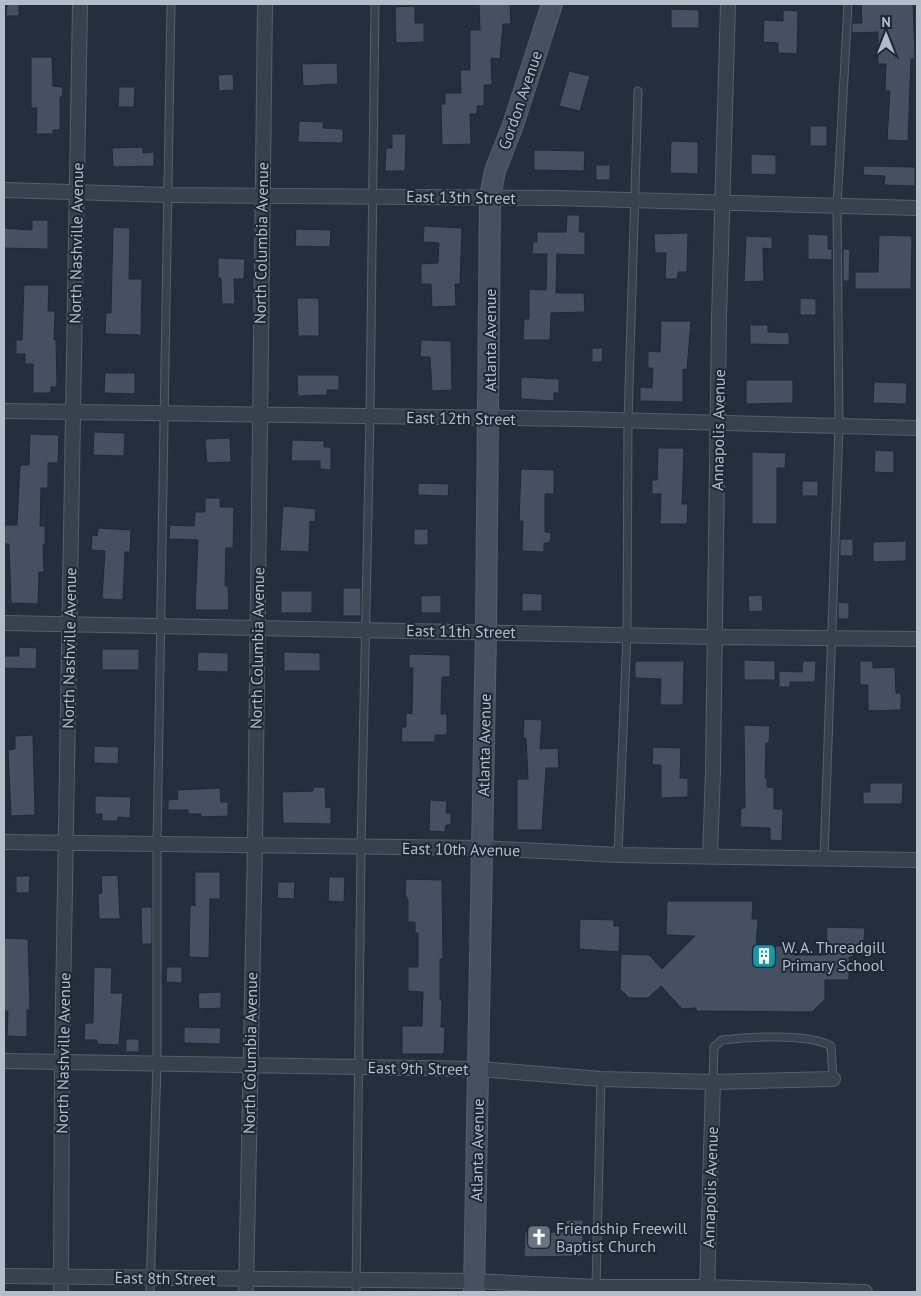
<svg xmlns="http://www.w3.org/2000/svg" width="921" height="1296" font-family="'PT Sans',sans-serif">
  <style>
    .building { fill: #455162; stroke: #1f2835 }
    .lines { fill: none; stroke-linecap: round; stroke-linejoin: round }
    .lane-casing { stroke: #565f6c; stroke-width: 9 }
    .street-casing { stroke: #565f6c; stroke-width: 16 }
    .secondary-casing { stroke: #565f6c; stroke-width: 22 }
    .lane { stroke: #38414e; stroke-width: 7 }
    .street { stroke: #38414e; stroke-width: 14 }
    .secondary { stroke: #465061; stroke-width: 20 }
    .labels { text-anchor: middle; stroke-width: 4; stroke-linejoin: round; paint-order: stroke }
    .street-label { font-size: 16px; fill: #b4bcc9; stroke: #1d2633 }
    .poi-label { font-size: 16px; fill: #b4bcc9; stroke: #1d2633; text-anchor: start }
  </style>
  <rect width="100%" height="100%" fill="#242f3e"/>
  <path class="building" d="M7,4H19V16H6Z
    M479,4H510L511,24H503L500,59L491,58L492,85H484V106H477V114H470L471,144L442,145L441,104H445V93H461L460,70H470V30H480Z
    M861,4H913L915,59H911L908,141L887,140L890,91H885L886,64H878V32L852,33V23H862Z
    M415,6V23H424V42L396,43L395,7Z
    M671,9L699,10V28H671Z
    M783,10L798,11L797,54L778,53V43L763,42L764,20L783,21Z
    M31,57H52L53,86L63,87L62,97H60V130H53V134H36L37,108H31Z
    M337,63L338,84L303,86L302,64Z
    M569,71L590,76L580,111L559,106Z
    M233,74L234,90L219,91L218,75Z
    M119,87H135L134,107H118Z
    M299,121L324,122L323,128L343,129V143L298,142Z
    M810,126H827V146H810Z
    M392,134H406L405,171H385L386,148H392Z
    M671,141L698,142V174L670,173Z
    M143,147V153L154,152V166L113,167L112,148Z
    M534,150L585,151L584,171L534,170Z
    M751,154L776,155V175L751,174Z
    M596,165H610V180H596Z
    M864,166L915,167V186L884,185L885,176L863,175Z
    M567,215H580L579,232H585V255L557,254L556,293H584L585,312L551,313L550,340H523L524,319H529V289L546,290L547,254H532L533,242H537V232H566Z
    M32,220H48V249L4,248V228L32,230Z
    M424,226L462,228L460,284H455L456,306L432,307L431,284H421V264L438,263L439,243L423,242Z
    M113,227L130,228L129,279H142L141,335L105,334L106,313H111Z
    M296,229L331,230L330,247L295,246Z
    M688,233L687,272H678L677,279H665L666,253H655L654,234Z
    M808,234L828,235V249H832V260L808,259Z
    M879,235L912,236L911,289H855V272H878Z
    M746,236L772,237V249L763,248L764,281L744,282Z
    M843,249H850L849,281H843Z
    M218,258L245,259L244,279H234L235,304H222L221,278H218Z
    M24,285H49L48,311H55L54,340H56L57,387H51V393H33V364H25V354H16V340H22Z
    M297,298H319V336H298Z
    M800,298L816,299V315H800Z
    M661,321H691L687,370L683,369V402L640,401V387L652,388L653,368H648V351L660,352Z
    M750,325H768V332L789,333V345L750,344Z
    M421,340L451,341L452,390L432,391L430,357H420Z
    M592,348H603L602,362H592Z
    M105,373H135V394L104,393Z
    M297,375H339V390H327V395L298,396Z
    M521,377L559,379V393H554V401L521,399Z
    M746,380H793V403L746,404Z
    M874,382L907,383L906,404L873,403Z
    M94,432L125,433L124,456L93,455Z
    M30,434L59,435L58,463H48V488H41L40,526H45V545H43L44,572H39L38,604L11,603L9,544H4L5,525H17L20,465H29Z
    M230,438L231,462L207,463L205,439Z
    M292,440L324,441V447H331V470L320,469V461H291Z
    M658,448H684L682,504H688L687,524H660L661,494H652V480H657Z
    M875,450L894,451V473L874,472Z
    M752,452L786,453L785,468H777V524H752Z
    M521,469L554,470V494H545V532L551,533L550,543H544V552L522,551L523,521H519Z
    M802,481H818V496H802Z
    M418,483L449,484L448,496L418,495Z
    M205,498H220V507H234L233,548H226L225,586H228L229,610H195L198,540L169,539L170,525L194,526L195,512H205Z
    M283,506L316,509L315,522L310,521L309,552L280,551Z
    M98,528L131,530L130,552H125L123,600L102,599L105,551L91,550L92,535L97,536Z
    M414,529H428V545H414Z
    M840,539H853V556H840Z
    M906,541V561L873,562V542Z
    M343,588H361V616H343Z
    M281,591H312V613H281Z
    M522,593L542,594V611H522Z
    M441,595V613H421V596Z
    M762,595L763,611L749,612L748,596Z
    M838,602L849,603V619H838Z
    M19,647L37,648L36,669L4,668V656H19Z
    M102,649H139V670H102Z
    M198,652L228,653V672L197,671Z
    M284,652L320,653V671H284Z
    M409,654L450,655V677H442L441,714H447V735H435V742H401L402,727H406V713L412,714L413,668H409Z
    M744,660L775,661V680H744Z
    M635,661H684L683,705H660L661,679L635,678Z
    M803,661H816L815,682H790V687H779V671L802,672Z
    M860,661H873V668L895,667L896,693H901V710L868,711V685H860Z
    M524,719L542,720L540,749L558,748L559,768H546L542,830H517V779H528L526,738H523Z
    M744,725L770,726L769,743H766L765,778H767V787L774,788V809H783L782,841L770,840V828L740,827L741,808H745Z
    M33,735L35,815L11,816L8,750L15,749V736Z
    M94,746L119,747L118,764L94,763Z
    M653,747L681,748L680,778H688V797L661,798V765H652Z
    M870,783H903L902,804H863V792H870Z
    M313,787H325L326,808L331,807V824L283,823L282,792L313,791Z
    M220,788L221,802H228V816L201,817V814H188V810H168V800L178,799L177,790Z
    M95,796L131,797L130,818L118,817L117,821H102V814H95Z
    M430,800L447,801L446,813H451V825H446L445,832L429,831Z
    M195,872H220V899H210L209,958L189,957L190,905L195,906Z
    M118,875L120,919H99L98,894L102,893L101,876Z
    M16,876H30L29,893H16Z
    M329,877H345L344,902L328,901Z
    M406,879L442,880L443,959H440V1000H442L441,1027H445L444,1054H402V1026H422L423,992L408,991V967H418V933H415V922H408V900L405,894Z
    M278,882H295L294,899L277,898Z
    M667,901H753L752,919H758L756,946H794V955H826L827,927L865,928L863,953H853V957H849V980H825V999L812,1012L696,1011V1008L682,1009L661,986L648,998H629L620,989L621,954L649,955L662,969L695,936L666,935Z
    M141,907H152V944H142Z
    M580,919L614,920V926H620L619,952L579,949Z
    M4,938L28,939L30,1010H27V1037L7,1036L8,1011H4Z
    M94,967L112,968L111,993H123L119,1045L97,1044V1040H84L85,1023H93Z
    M167,967H182V983L166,982Z
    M221,992V1008L199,1009L198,993Z
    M184,1027L221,1028L220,1044L184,1043Z
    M126,1039H139V1052H126Z
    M566,1220H583V1256L524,1257L525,1232H566Z"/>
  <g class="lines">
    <defs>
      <path id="lane" d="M618,855L627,634L628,421L638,91
        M824,858L839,426L837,207L848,4
        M713,1082L714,1047L722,1040C748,1037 809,1033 831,1046L833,1079
        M596,1289L601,1079
        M150,1292L157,1064V845L171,4
        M356,1292L361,848L370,417L375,4"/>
      <path id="street" d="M4,190L170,195L556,198L917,208
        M4,411L577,419L917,428
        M4,623L715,637L917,639
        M4,842L483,848L618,855L917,860
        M710,857L713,770L719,318L728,4
        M4,1061L479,1069L601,1079L713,1082L833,1079
        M4,1276L474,1281L596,1287H707L865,1292
        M61,1292L62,1062L80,4
        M246,1292L255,846L265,4
        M707,1292L713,1082"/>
      <path id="secondary" d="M474,1292L486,631L490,197L495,171L513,125L552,4"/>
    </defs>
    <use href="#lane" class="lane-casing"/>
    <use href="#street" class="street-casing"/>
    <use href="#secondary" class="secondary-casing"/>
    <use href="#lane" class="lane"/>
    <use href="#street" class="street"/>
    <use href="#secondary" class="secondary"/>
  </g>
  <defs>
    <symbol id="building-square" viewBox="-11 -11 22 22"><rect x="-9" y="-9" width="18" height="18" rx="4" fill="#0f9aa8" stroke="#1d2633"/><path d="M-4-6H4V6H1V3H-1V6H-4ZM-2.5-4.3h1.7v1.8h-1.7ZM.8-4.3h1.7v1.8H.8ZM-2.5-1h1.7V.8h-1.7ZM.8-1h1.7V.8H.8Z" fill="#fff"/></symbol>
    <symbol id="church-square" viewBox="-11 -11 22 22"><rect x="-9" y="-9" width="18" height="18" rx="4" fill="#6b7280" stroke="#1d2633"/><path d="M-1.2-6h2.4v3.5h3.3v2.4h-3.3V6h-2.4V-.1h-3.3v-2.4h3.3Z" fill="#fff"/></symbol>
  </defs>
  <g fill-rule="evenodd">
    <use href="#building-square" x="750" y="942" width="28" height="28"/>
    <use href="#church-square" x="525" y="1223" width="28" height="28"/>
  </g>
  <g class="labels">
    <g class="street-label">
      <text transform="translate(520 100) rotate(-71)" y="6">Gordon Avenue</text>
      <text transform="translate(461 197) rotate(1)" y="6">East 13th Street</text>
      <text transform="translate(76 243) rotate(-89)" y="6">North Nashville Avenue</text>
      <text transform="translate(261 243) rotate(-89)" y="6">North Columbia Avenue</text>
      <text transform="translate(490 340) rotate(-90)" y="6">Atlanta Avenue</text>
      <text transform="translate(461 418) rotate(1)" y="6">East 12th Street</text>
      <text transform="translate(718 430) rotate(-89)" y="6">Annapolis Avenue</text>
      <text transform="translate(461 631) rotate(1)" y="6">East 11th Street</text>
      <text transform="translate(69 648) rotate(-89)" y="6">North Nashville Avenue</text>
      <text transform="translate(257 648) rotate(-89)" y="6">North Columbia Avenue</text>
      <text transform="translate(484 745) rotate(-89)" y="6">Atlanta Avenue</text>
      <text transform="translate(461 849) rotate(1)" y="6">East 10th Avenue</text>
      <text transform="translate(63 1053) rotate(-89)" y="6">North Nashville Avenue</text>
      <text transform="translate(250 1053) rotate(-89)" y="6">North Columbia Avenue</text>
      <text transform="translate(418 1068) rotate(1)" y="6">East 9th Street</text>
      <text transform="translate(477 1150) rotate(-89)" y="6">Atlanta Avenue</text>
      <text transform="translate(710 1187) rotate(-88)" y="6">Annapolis Avenue</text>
      <text transform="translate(165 1278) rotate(1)" y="6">East 8th Street</text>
    </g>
    <g class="poi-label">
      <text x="782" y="953">W. A. Threadgill<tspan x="782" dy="18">Primary School</tspan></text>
      <text x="556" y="1234">Friendship Freewill<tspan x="556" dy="18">Baptist Church</tspan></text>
    </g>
  </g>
  <rect width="921" height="1296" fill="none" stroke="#b4bcc9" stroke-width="10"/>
  <g transform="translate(886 35)" stroke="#1d2633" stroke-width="4" paint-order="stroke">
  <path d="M0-4L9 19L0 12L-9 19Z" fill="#b4bcc9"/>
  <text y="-8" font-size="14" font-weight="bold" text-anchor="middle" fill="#b4bcc9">N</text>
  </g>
</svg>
